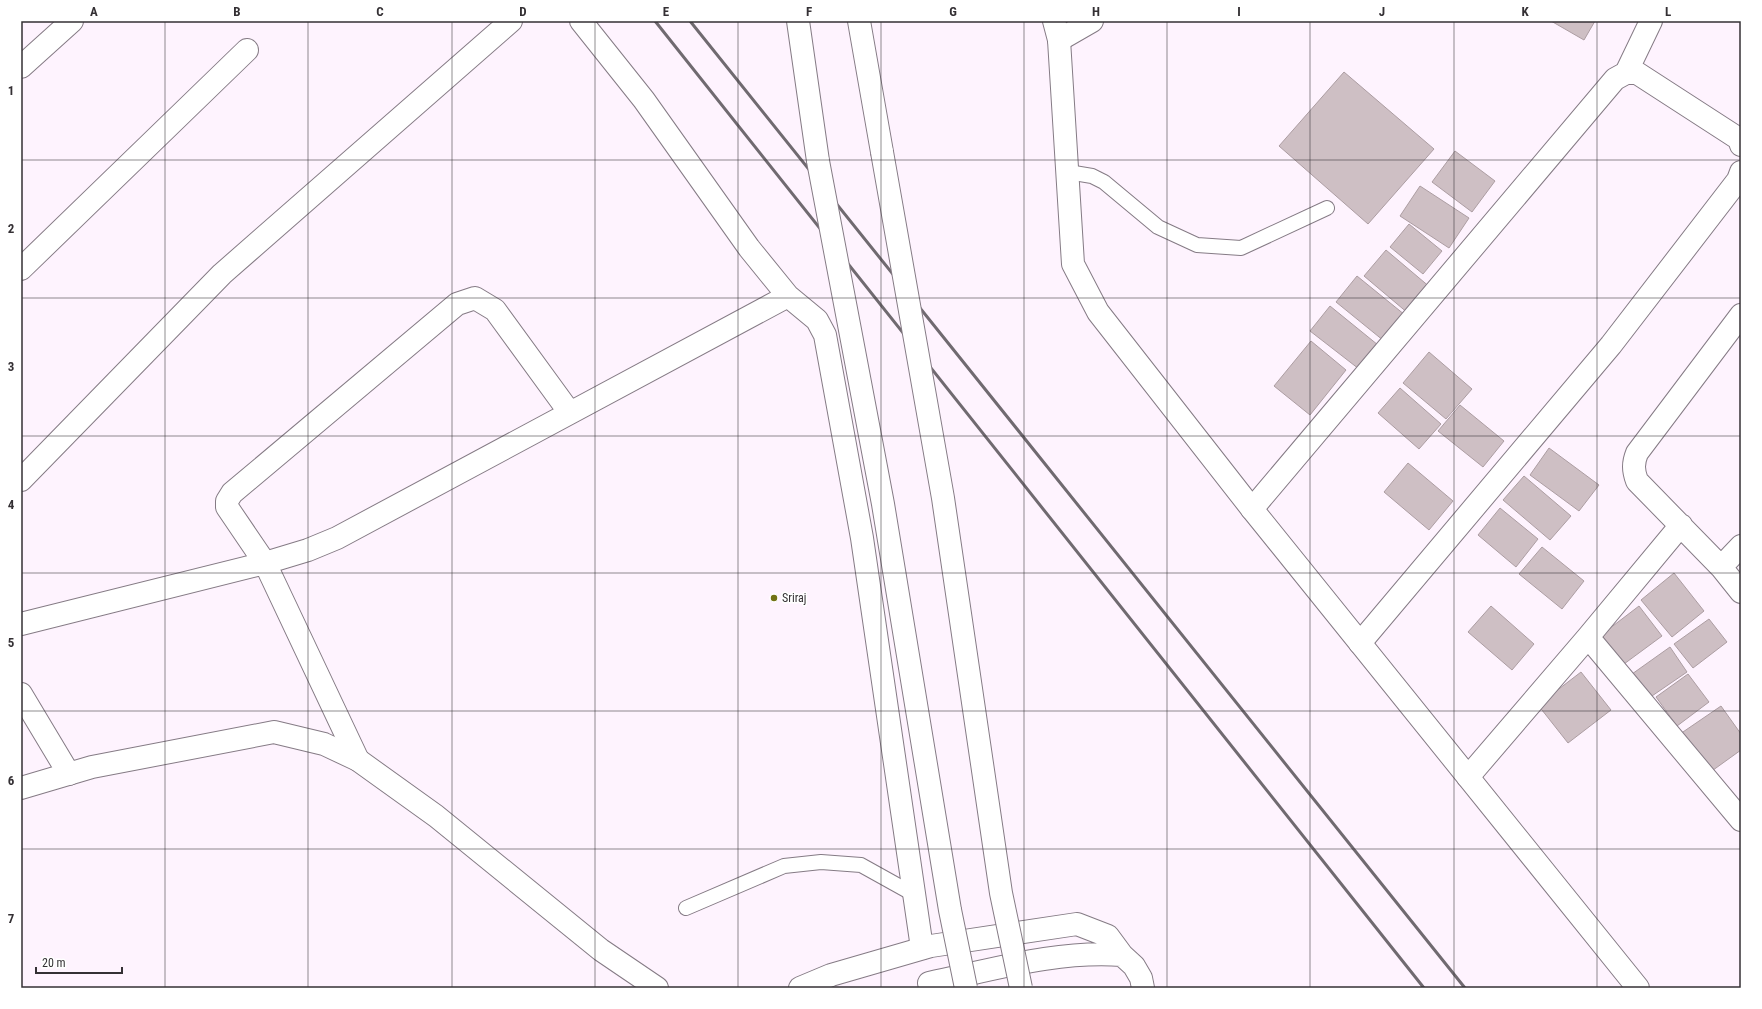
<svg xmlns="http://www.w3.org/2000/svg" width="1762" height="1009" font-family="'Roboto Condensed',sans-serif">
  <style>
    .building { fill: #cebfc4; stroke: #ac9da2 }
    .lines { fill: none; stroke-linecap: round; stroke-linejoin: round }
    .service-casing { stroke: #857b85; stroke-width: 16 }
    .minor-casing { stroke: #857b85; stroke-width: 24 }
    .tertiary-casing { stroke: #857b85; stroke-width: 24 }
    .trunk-casing { stroke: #857b85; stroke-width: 24 }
    .service { stroke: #fff; stroke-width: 14 }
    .minor { stroke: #fff; stroke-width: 22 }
    .tertiary { stroke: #fff; stroke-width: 22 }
    .trunk { stroke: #fff; stroke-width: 22 }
    .rail { stroke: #706a70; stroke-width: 3 }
    .trunk-bridge-casing { stroke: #857b85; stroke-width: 24; stroke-linecap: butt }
    .trunk-bridge { stroke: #fff; stroke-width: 22 }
    .grid { fill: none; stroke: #343034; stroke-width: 1; stroke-opacity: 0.55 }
    .poi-dot { fill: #717114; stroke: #fff; stroke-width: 1.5 }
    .labels { text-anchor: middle; stroke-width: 3; stroke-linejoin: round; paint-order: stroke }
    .poi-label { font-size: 12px; fill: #343034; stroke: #fff; text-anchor: start }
    .neatline { fill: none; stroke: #343034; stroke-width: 1.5 }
    .grid-label { font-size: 13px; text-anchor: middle; font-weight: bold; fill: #343034 }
  </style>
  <rect width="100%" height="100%" fill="#fef3fe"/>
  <path class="building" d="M1551,21H1595L1584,40Z
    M1344,72L1434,149L1368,224L1279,146Z
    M1455,151L1495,181L1472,212L1432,182Z
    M1420,186L1469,218L1449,248L1400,216Z
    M1409,224L1442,251L1423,274L1390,247Z
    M1386,250L1431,288L1409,314L1364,276Z
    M1357,276L1405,315L1384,341L1336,302Z
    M1330,306L1378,345L1359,369L1310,331Z
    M1311,341L1346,370L1310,415L1274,386Z
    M1429,352L1472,389L1446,419L1403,383Z
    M1400,388L1441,424L1419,449L1378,413Z
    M1460,405L1504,441L1483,467L1438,431Z
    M1549,448L1599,485L1579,511L1530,475Z
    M1408,463L1453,501L1429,530L1384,492Z
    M1524,476L1571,516L1550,540L1503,500Z
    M1500,508L1538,539L1516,567L1478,535Z
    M1542,547L1584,581L1562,609L1519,574Z
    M1674,573L1704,611L1672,637L1641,600Z
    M1491,606L1534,644L1512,670L1468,632Z
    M1639,606L1662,636L1624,664L1601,635Z
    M1709,619L1727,642L1693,668L1674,644Z
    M1670,647L1687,672L1649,698L1632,674Z
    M1581,672L1611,710L1568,743L1538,705Z
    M1688,674L1709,702L1677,726L1656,697Z
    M1721,706L1741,734V750L1709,773L1680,734Z"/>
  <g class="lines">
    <defs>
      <path id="service" d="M1068,172L1092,176L1104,182L1158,227L1197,245L1241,248L1327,208
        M686,908L784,866L821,862L861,865L915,895"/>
      <path id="minor" d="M581,21L644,100L749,248L788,296L817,320L825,335L862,538L922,948
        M1059,40L1092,21
        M21,67L72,21
        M1626,73L1651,21
        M21,269L247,50
        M1741,315L1637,453C1633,463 1633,470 1637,481L1721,567L1741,592
        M21,480L222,274L511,21
        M1252,509L1615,79L1626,73H1637L1739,139L1741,145
        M1721,567L1741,546
        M21,624L265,563L308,550L337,538L788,296
        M1588,637L1741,820
        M1360,643L1611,345L1738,180L1741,172
        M21,694L69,774
        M358,760L265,563L227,507V501L232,493L457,304L475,298L495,310L570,413
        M1468,777L1588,637L1681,525"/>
      <path id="tertiary" d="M1054,21L1059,40L1073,264L1098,312L1252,509L1638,988
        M21,788L92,767L274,732L324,744L358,760L436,816L601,950L657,988
        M929,983C992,970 1057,950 1122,955
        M800,988L831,975L931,946L1077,924L1108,936L1122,955L1134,966L1141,978L1143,988"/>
      <path id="trunk" d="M798,21L818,161
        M859,21L882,152"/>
    </defs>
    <use href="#service" class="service-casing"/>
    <use href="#minor" class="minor-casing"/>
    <use href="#tertiary" class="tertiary-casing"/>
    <use href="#trunk" class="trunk-casing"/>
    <use href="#service" class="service"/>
    <use href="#minor" class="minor"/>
    <use href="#tertiary" class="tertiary"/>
    <use href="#trunk" class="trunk"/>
    <path class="rail" d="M655,21L1424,988
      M690,21L1465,988"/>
    <defs>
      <path id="trunk-bridge" d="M882,152L943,498L1001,893L1021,988
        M818,161L883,504L950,910L966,988"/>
    </defs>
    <use href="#trunk-bridge" class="trunk-bridge-casing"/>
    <use href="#trunk-bridge" class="trunk-bridge"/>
  </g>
  <path class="grid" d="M165,21V988M308,21V988M452,21V988M595,21V988M738,21V988M881,21V988M1024,21V988M1167,21V988M1310,21V988M1454,21V988M1597,21V988M21,160H1741M21,298H1741M21,436H1741M21,573H1741M21,711H1741M21,849H1741"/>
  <circle class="poi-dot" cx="774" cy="598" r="4"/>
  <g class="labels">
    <g class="poi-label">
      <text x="782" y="602">Sriraj</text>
    </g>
  </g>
  <rect width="1762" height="1009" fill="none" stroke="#ffffff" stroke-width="44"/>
  <path d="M36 967v6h86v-6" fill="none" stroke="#343034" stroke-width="2"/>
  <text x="42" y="967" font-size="12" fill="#343034" stroke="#ffffff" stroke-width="3" paint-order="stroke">20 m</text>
  <rect x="22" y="22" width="1718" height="965" class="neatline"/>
  <g class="grid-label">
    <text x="94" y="16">A</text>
    <text x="237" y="16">B</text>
    <text x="380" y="16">C</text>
    <text x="523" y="16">D</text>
    <text x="666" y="16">E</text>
    <text x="809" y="16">F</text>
    <text x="953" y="16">G</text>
    <text x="1096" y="16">H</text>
    <text x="1239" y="16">I</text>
    <text x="1382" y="16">J</text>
    <text x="1525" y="16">K</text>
    <text x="1668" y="16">L</text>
    <text x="11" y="95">1</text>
    <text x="11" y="233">2</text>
    <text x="11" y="371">3</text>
    <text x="11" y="509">4</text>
    <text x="11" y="647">5</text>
    <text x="11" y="785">6</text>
    <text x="11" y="923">7</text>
  </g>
</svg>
